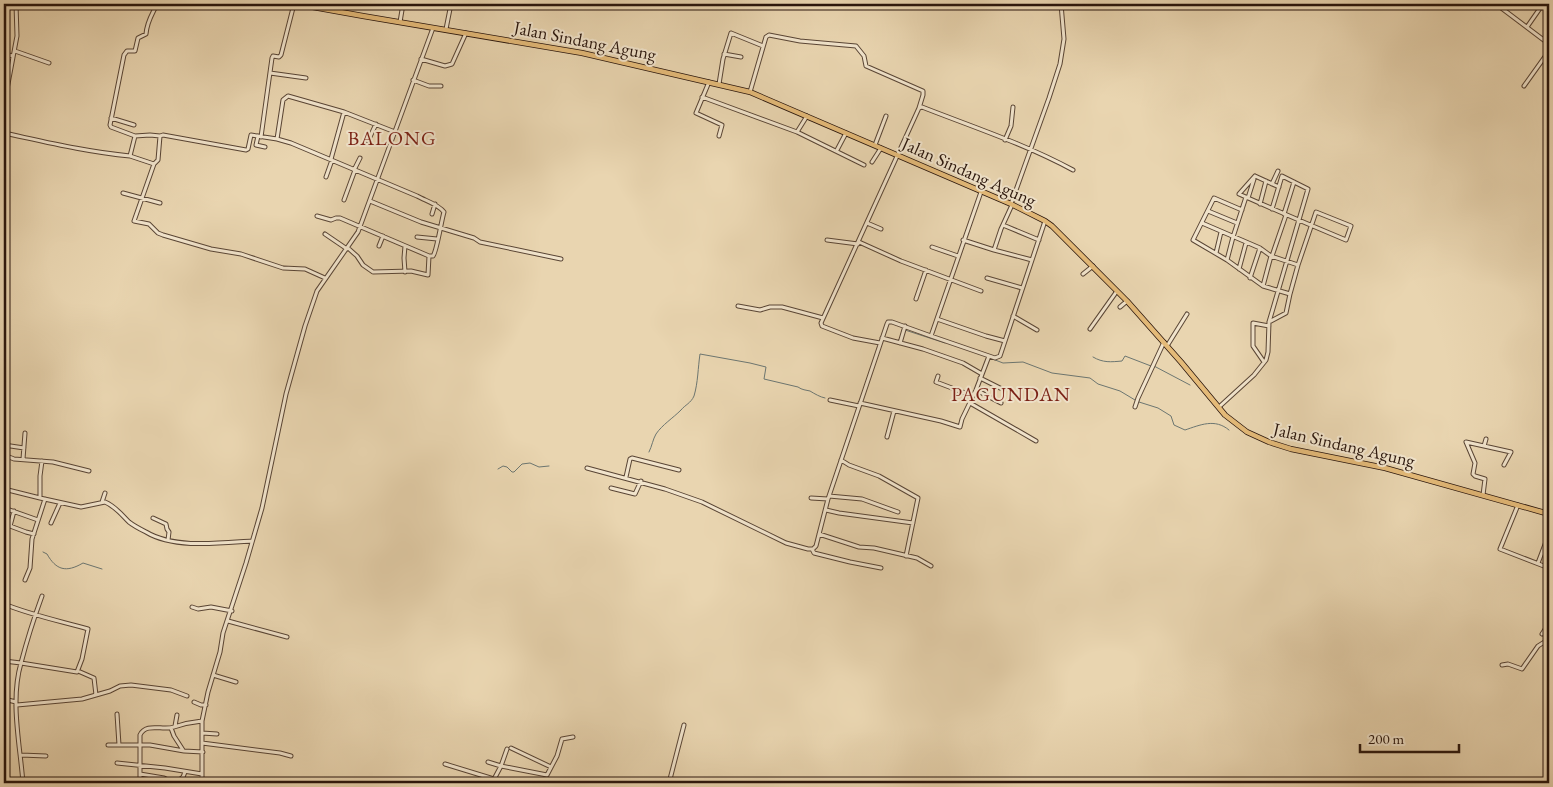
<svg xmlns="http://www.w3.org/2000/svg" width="1553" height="787" font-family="'EB Garamond',serif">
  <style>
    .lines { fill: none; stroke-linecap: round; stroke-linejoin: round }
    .stream { stroke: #6c7671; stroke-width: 1 }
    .minor-casing { stroke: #594535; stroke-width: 5 }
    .primary-casing { stroke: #29150c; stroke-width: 6 }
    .minor { stroke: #f1e4cc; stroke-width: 3 }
    .primary { stroke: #e4ba78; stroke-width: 4.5 }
    .labels { text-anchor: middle; stroke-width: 4; stroke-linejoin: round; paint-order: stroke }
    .street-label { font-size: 18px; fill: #29150c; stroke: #f1e4cc }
    .quarter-label { font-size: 20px; letter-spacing: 1px; fill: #7a1f14; stroke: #f1e4cc }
  </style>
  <rect width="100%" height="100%" fill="#e9d5b0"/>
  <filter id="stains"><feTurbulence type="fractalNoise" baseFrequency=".004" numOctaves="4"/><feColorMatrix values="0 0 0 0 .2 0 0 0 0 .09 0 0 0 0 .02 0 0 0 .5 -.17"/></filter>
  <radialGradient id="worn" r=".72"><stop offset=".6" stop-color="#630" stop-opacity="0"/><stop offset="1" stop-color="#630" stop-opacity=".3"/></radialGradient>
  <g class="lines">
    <path class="stream" d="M905,330L945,343
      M1093,357C1103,363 1111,362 1122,361L1125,356L1151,366
      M990,358L1003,363L1023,362L1052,373L1090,378L1098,384L1120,391L1135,400
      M1154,366L1190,385
      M1139,402L1158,408L1171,416L1174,425L1185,430C1200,425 1215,418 1229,430
      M649,452C652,446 653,439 656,434C662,425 673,418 681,410C685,405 691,403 694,396C698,383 698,367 700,354L750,363L766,367L764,379L798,387C802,390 806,390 810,391C815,394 820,397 825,398
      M498,469L503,466L507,467L512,472H514L522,464L530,463L539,467L549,466
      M43,552L47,554C56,570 66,573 83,563L102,569"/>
    <defs>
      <path id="minor" d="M157,4C152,15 147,21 146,34L138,38L135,51H127L124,55L110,125L111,127L135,136L130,156L154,164L134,221L149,224L158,233L163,235L211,249L241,254L283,268L305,269L325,278
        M1496,4L1549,44
        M400,22L403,4
        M1527,27L1543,4
        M446,29L451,4
        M15,51L49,63
        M4,54L13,56
        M724,54L741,57
        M421,59L445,66L452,64L466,33
        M270,73L306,78
        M413,80L429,86H441
        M709,82L696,113L722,125L719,136
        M719,84L723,59L731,33L763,46
        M1524,86L1549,51
        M750,92L766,37L769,35L800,41L856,46L864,56L866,66L923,91V95L919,108
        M702,97L797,132L807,116
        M4,105L17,36L16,4
        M111,118L134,125
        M797,132L864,165
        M4,133C46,142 87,152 130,156
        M135,136L150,135L160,136
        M258,136L256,145L265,147
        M261,137L272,58L273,56L279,57L281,55L294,4
        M277,139L283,100L288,96L344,112L395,132
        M1005,140L1011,126L1013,107
        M368,141L376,124
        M875,145L886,116
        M837,150L846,133
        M331,159L344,112
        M872,162L881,148
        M154,164L158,160L160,136L163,135L246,150L248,149L251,135L277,139L291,143L417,196C426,201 438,204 444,212C441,222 437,251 433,256H429
        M354,170L360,158
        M1255,176L1279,187
        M326,177L332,160
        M1272,184L1278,171
        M123,193L160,203
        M1246,197L1233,237L1227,260L1263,286L1290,294L1298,265
        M1248,198L1254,179
        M344,200L355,170
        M370,201L421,222L474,238L480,242L561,259
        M1011,204L1049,98L1060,64L1064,39L1061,4
        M1260,204L1266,181
        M1208,211L1237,223
        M432,214L435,204
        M1284,214L1294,182
        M317,216L331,220L336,218H340L429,256L428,275L411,271L373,272L363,265L357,256L348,248
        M867,223L881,229
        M1202,223L1260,248L1271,256L1298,265L1316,212L1351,226L1346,240C1310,225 1275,210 1239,194L1255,176
        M1003,225L1039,240
        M325,234L347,249
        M417,237L437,239
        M827,240L858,244
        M963,240L994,250L1001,229L1012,205
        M859,242L901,261L981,291
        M379,246L383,236
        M932,247L958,256
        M994,250L1032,260
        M1216,253L1221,232
        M1272,256L1286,215
        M1227,260L1193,240L1214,198L1242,210
        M1239,269L1246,243
        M405,272L404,258L405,246
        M1083,274L1093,266
        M987,278L1022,288
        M1250,278L1260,248
        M1263,286L1271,256
        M916,299L926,270
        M738,306L760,310L770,307H782L823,318
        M1120,307L1127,301
        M1013,316L1037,330
        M937,319L986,336L1005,341
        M1269,322L1286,313L1290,294
        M1090,329L1117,291
        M931,336L995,358L1000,356L1045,221
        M882,338L923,349L963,363L982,374
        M880,343L853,338L822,326L821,323L919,108L922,107C973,127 1025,144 1073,170
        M900,343L905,326
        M1167,346L1187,314
        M1264,362L1253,346V323L1269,326
        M938,376L936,382L973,396
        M980,378L1000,388
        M976,390L1001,403
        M830,400L859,406
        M860,403L941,421L960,427L962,419L976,390L989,356
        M970,403L1036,441
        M1135,407L1138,398L1164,342
        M1219,407L1254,375L1266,360L1268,352L1269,322L1308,189L1282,176L1272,209
        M887,437L894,411
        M4,445L24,448
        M1484,446L1511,452L1504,465
        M4,455L14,459L53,462L89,471
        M23,459L25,433
        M841,460L849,465L879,476L918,498L906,556
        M42,461L40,476V498L81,507L105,502C115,506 122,515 129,522C134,526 140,529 146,532C174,549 220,543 252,541
        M587,468L665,489L702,502L786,543L808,549H813L816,546L828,499L887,324L888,322H892L931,336L981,192
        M626,477L630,459L632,458L679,470
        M611,488L635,494L641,481
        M4,489L40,498
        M1483,495L1485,479L1475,476L1473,474L1475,463L1466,442L1484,446L1486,439
        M829,496L862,499L898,512
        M811,498L828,499
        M102,502L105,493
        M1518,505L1500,549L1549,568
        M4,508L38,520
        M826,510L839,513L913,523
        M14,511L10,526L26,532L34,534
        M153,518L166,524L167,529L169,532L168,540
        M51,523L60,503
        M819,534L859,547L874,548L917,558L931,566
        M812,549L814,553L850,562L881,568
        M1538,563L1549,534
        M4,579L6,575
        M25,580L30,568L32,539L45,499
        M4,604C31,615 60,621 88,629L82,659L77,672L21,663C27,640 34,618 42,596
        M192,607L198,609L211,607L232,611
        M228,621L287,637
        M1542,634L1549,623
        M4,661L21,663C10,701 20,744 23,783
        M1502,665L1508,664L1522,669L1538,646L1546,641L1549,643
        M78,671L94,678L96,695
        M213,675L236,682
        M4,699L16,702
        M194,702L201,705H206
        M17,705L82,699L110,691L120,686L131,685L171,690L187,696
        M117,714L119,745
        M175,726L177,715
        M171,728L174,736L183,750
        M202,733L217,734
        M202,743L280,753L291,756
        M108,745H150L184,751L203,752
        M511,748L551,767
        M21,755L46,756
        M488,762L501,766L507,749
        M117,763L165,768L202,774
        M445,764L507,783
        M140,774L164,778L174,783
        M447,782L449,783
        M140,783V735C146,722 163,731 174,727C183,724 192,722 202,721
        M176,783L183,777L185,772
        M202,783V721L208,692L220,652L223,633L246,563L262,508L286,394L305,326L317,291L358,232L433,28
        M492,783L501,766L547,775L557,756L562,739L573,737
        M669,783L684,725"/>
      <path id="primary" d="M296,4L363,16L582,53L750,92L1011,204L1045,221L1052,226L1127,301L1181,362L1225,415L1247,432L1269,442L1291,449L1385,468L1549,514"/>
    </defs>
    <use href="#minor" class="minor-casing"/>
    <use href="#primary" class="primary-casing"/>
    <use href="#minor" class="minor"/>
    <use href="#primary" class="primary"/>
  </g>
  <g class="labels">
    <g class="street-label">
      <text transform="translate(585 41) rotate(11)" y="6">Jalan Sindang Agung</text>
      <text transform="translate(969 172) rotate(24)" y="6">Jalan Sindang Agung</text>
      <text transform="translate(1344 445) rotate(13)" y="6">Jalan Sindang Agung</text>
    </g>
    <g class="quarter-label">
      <text x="392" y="145">BALONG</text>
      <text x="1011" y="401">PAGUNDAN</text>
    </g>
  </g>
  <rect width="1553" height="787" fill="none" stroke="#e9d5b0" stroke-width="20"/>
  <rect x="5" y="5" width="1543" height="777" fill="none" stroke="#29150c" stroke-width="2.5"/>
  <rect x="10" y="10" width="1533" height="767" fill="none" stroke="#29150c"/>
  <path d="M1360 744v8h99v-8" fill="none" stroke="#29150c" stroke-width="2.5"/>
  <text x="1368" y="744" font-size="15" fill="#29150c" stroke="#f1e4cc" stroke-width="4" paint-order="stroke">200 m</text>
  <rect width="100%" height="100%" filter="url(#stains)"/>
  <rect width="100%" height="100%" fill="url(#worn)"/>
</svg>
